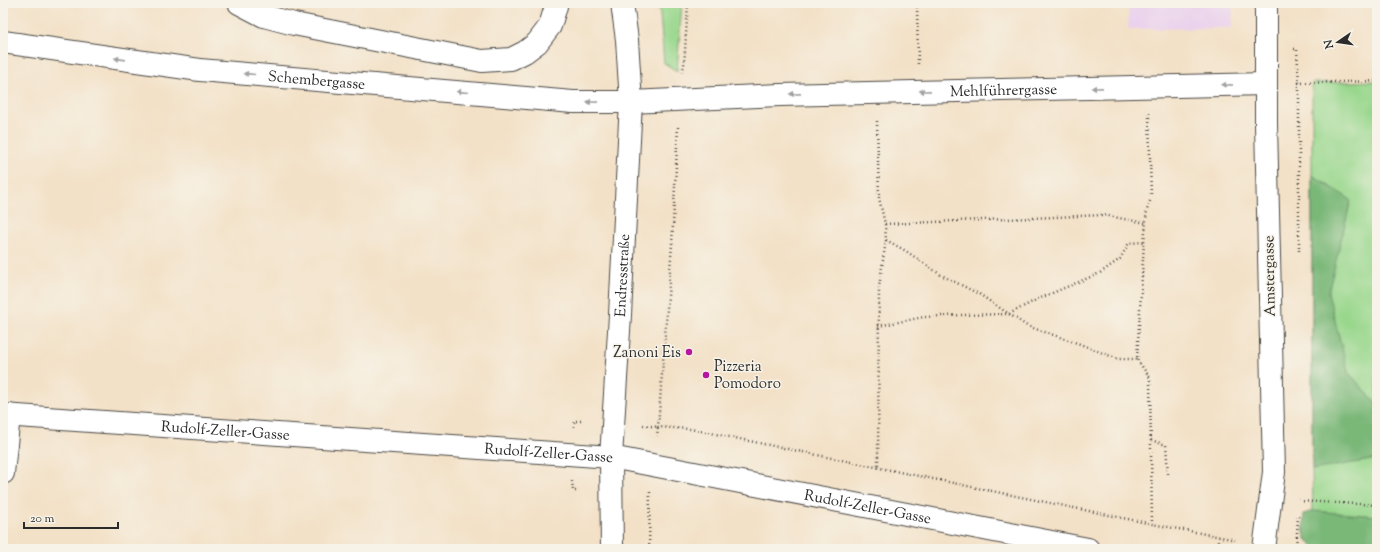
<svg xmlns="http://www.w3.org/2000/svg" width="1380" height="552" font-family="'Sorts Mill Goudy',serif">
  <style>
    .built { fill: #ead1ed }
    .green { fill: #98d78c; stroke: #62815c }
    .forest { fill: #7ab878; stroke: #527252 }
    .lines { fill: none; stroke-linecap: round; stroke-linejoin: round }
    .minor-casing { stroke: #494642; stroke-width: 24 }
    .path { stroke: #494642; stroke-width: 2.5; stroke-dasharray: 1 3; stroke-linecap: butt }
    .minor { stroke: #fff; stroke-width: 22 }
    .oneway { fill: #a0a0a0 }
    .poi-dot { fill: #b5179e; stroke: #f7f3e8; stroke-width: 1.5 }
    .labels { text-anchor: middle; stroke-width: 3; stroke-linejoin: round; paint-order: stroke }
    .street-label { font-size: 15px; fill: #2b2b2b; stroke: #f7f3e8 }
    .poi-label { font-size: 15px; fill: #2b2b2b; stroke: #f7f3e8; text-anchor: end }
  </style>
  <rect width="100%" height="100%" fill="#f7f3e8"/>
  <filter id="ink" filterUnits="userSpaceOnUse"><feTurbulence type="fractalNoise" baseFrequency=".025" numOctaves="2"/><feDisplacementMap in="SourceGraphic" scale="8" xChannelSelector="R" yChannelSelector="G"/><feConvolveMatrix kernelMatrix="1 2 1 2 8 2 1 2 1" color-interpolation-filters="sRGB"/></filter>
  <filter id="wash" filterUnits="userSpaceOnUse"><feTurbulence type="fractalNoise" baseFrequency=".012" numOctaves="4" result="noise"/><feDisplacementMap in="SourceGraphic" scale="16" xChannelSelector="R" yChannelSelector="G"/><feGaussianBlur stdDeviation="0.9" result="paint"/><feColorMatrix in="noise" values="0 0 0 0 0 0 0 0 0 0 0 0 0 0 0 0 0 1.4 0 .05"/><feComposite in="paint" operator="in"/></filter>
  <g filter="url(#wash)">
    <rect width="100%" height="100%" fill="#f3e1c7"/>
    <path class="built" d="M1129,3H1233L1232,28L1128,29Z"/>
    <path class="green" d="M659,3H682L677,71L664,63Z
      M1377,81V549H1318C1302,541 1303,530 1304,514L1313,511L1312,470V83Z"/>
    <path class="forest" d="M1312,175L1351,200L1328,293L1348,372L1377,404V459L1312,470Z
      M1313,511L1377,516V549H1318C1302,541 1303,530 1304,514Z"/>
  </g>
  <g filter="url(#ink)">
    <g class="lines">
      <defs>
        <g id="minor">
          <path d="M239,3L264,16L294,24L482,61L511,59L525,52L537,43L550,26L556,6"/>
          <path id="s1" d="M3,42L200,70L573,102H631L780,95L1266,84"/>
          <path id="s2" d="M3,415L611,457L1088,549"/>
          <path d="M3,473L9,415"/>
          <path id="s3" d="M612,549L611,457L620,315L631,102L627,40L622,3"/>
          <path d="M1264,549L1274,472L1266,124V3"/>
        </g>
      </defs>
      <use href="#minor" class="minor-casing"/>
      <path class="path" d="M917,3L918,65
        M1294,49H1297L1299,83V251
        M682,72L684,66L688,3
        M1298,83L1377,81
        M1149,113L1151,198L1147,210L1144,242L1137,359L1150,378L1152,524
        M877,121L879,198L885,224L886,240L879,287L878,467
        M678,127L672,244L658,427L691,429L1152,524L1237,540
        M885,224L1103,215L1146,223
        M886,240L906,251L941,275L979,294L1027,326L1080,344L1118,359H1137
        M878,326L924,317L963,315L1009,314L1038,299L1100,273L1120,259L1129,243L1144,242
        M643,425L658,427L657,436
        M574,427V421H581
        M1151,440L1166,445L1168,474
        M572,481L573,491H579
        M1299,501L1377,505
        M649,549L650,492
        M1216,549L1219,537
        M1296,549L1298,516"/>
      <use href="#minor" class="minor"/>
    </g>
    <defs><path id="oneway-solid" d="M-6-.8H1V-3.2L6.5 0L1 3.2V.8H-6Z"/></defs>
    <g class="oneway">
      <use href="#oneway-solid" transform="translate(120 59) rotate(-172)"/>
      <use href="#oneway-solid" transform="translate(249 74) rotate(-175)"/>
      <use href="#oneway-solid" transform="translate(1227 85) rotate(179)"/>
      <use href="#oneway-solid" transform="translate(1097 88) rotate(179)"/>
      <use href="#oneway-solid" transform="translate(925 91) rotate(179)"/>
      <use href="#oneway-solid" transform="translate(462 92) rotate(-175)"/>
      <use href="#oneway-solid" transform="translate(795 94) rotate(179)"/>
      <use href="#oneway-solid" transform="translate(592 102) rotate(-179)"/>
    </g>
  </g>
  <g class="poi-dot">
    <circle cx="689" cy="352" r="4"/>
    <circle cx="706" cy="375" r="4"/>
  </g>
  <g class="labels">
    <g class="street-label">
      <text dy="5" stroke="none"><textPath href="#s1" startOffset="316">Schembergasse</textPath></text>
      <text dy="5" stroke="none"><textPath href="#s1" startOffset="1004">Mehlführergasse</textPath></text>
      <text dy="5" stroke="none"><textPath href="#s3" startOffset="274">Endresstraße</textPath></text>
      <text transform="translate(1269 276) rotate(-91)" y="5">Amstergasse</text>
      <text dy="5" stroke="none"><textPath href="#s2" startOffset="223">Rudolf-Zeller-Gasse</textPath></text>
      <text dy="5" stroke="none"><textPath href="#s2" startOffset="547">Rudolf-Zeller-Gasse</textPath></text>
      <text dy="5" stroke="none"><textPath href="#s2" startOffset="871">Rudolf-Zeller-Gasse</textPath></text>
    </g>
    <g class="poi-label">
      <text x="681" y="357">Zanoni Eis</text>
      <text x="714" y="371" text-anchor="start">Pizzeria<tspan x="714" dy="17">Pomodoro</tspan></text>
    </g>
  </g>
  <rect width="1380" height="552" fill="none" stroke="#f7f3e8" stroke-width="16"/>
  <g transform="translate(1338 42) rotate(257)" stroke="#f7f3e8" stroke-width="3" paint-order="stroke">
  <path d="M0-3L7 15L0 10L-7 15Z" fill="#2b2b2b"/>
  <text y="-6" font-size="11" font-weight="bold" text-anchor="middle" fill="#2b2b2b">N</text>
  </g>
  <path d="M24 522v6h94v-6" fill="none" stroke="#2b2b2b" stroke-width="2"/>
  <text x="30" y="522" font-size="12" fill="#2b2b2b" stroke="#f7f3e8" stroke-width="3" paint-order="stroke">20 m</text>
</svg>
